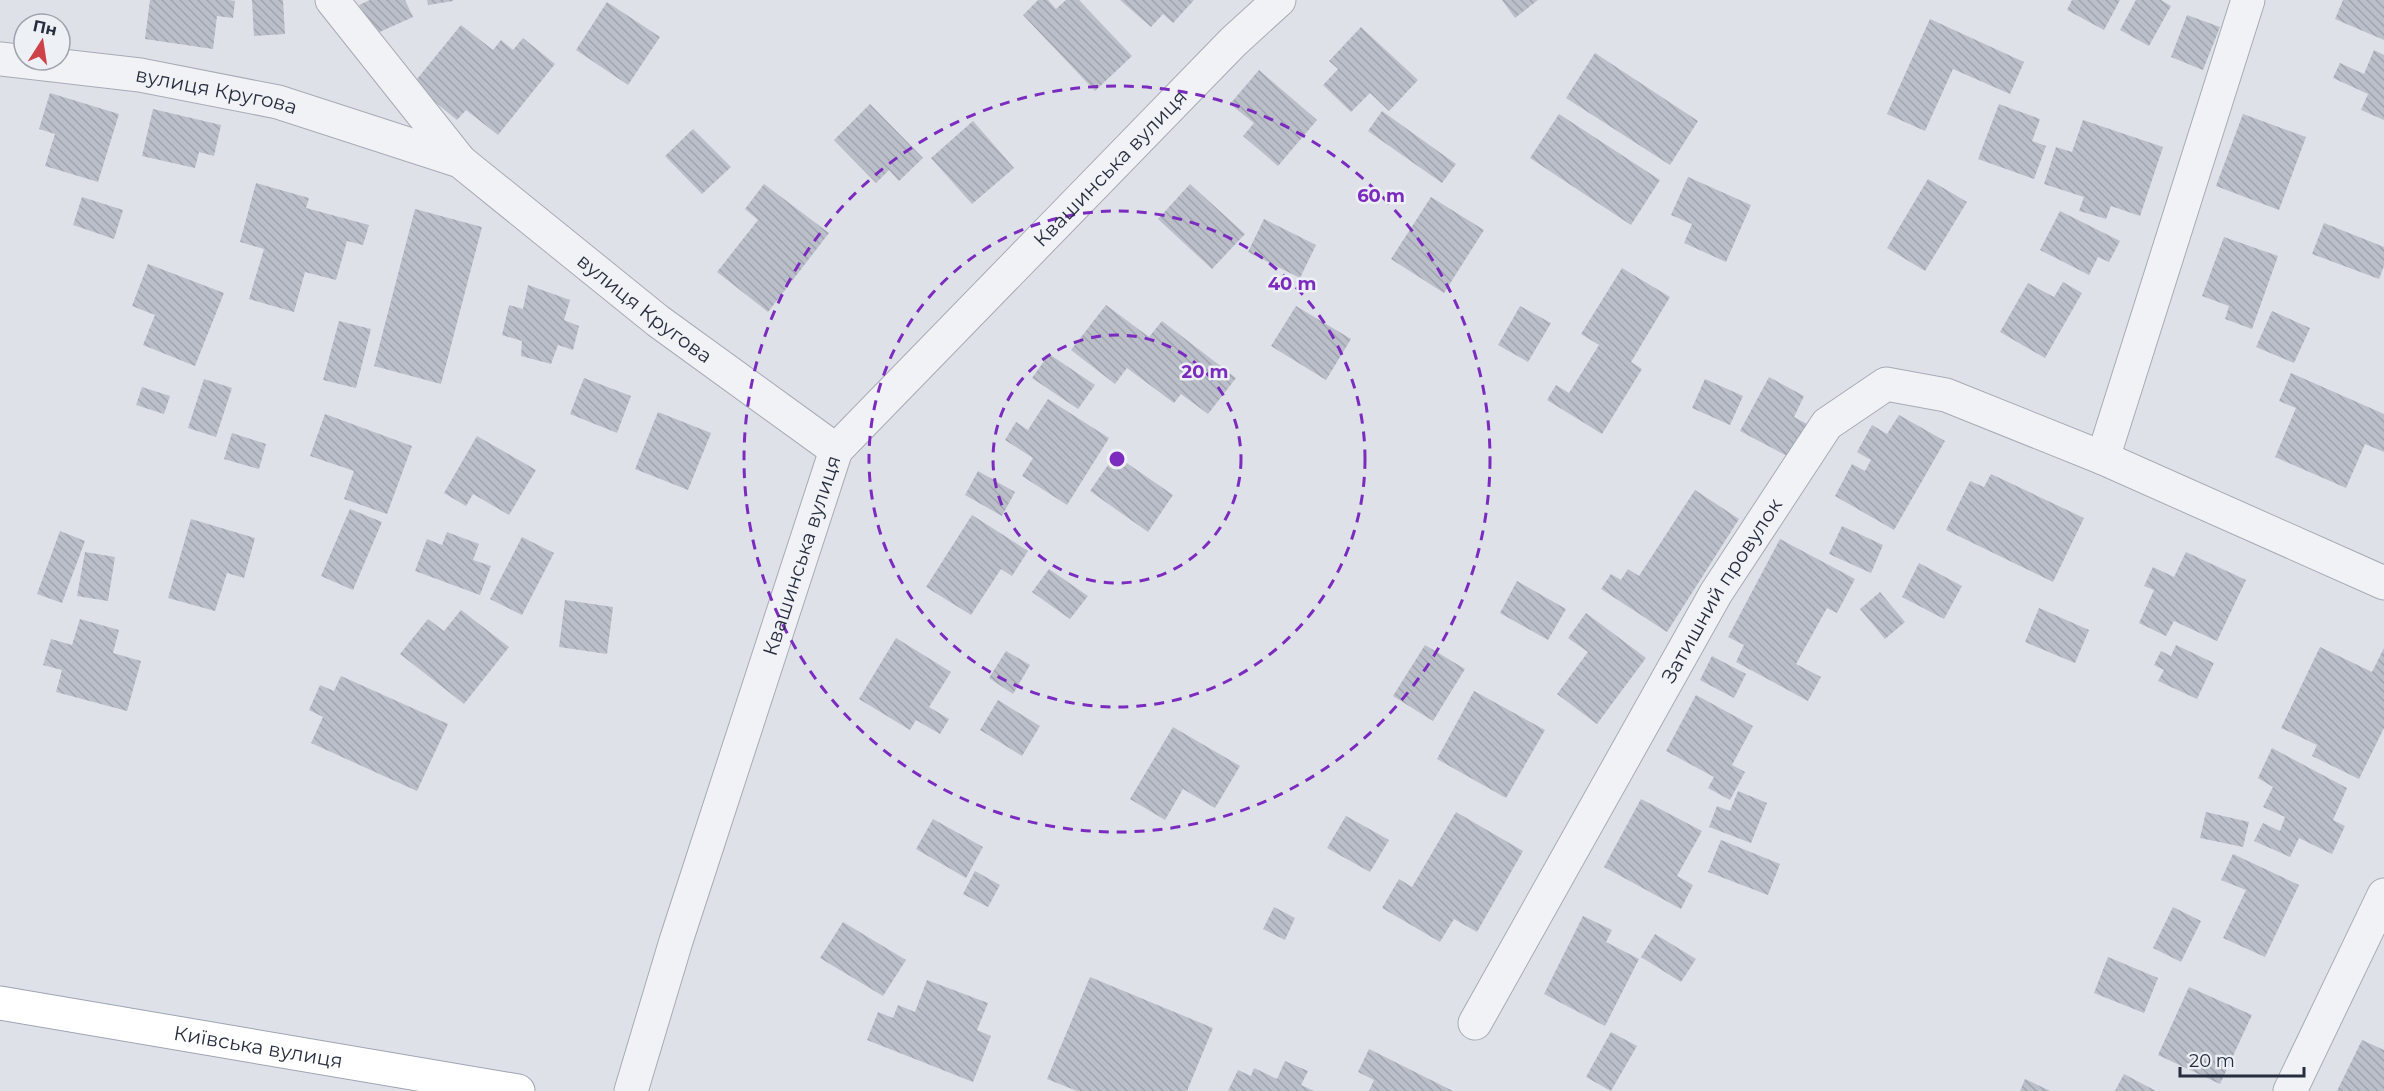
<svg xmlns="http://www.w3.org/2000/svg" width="2384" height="1091" font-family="Montserrat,sans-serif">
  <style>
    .building { fill: url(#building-back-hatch) }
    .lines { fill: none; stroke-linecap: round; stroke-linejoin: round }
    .street-casing { stroke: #a7abb5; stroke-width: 35 }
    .primary-casing { stroke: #9da4b3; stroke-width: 35 }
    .street { stroke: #f0f2f6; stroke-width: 33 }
    .primary { stroke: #fff; stroke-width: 33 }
    .ring { fill: none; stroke: #7b2cbf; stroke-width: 3; stroke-dasharray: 10 8 }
    .labels { text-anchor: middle; stroke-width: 5; stroke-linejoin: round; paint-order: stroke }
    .street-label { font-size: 20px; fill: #272d3e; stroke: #edf0f5 }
    .centre { fill: #7b2cbf; stroke: #edf0f5; stroke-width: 3 }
    .ring-label { font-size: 18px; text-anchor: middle; font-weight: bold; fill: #7b2cbf; stroke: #edf0f5; stroke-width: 5; stroke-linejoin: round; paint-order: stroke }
  </style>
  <defs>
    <pattern id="building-back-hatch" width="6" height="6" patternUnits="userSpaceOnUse" patternTransform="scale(1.5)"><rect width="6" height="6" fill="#bbbfca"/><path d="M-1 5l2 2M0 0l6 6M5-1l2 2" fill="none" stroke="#a1a4af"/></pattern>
  </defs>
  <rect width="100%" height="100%" fill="#dee1e8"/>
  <path class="building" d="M150,0H228L235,1L233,18L217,16L213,49L145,39Z
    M252,0H283L285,34L254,36Z
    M370,0H405L413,17L373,35L359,5Z
    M427,0H453V1L428,5Z
    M1038,0H1048L1056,9L1066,0H1079L1132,56L1095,91L1023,15Z
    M1120,0H1194L1173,23L1163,14L1151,27Z
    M1502,0H1538L1515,18Z
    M2072,0H2120L2104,30L2067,10Z
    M2136,0H2161L2171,6L2149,46L2120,30Z
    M2343,0H2384V40L2335,19Z
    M607,2L660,37L628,85L576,50Z
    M2187,15L2220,27L2203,70L2171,57Z
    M1930,19L2024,62L2010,94L1953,69L1925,131L1887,114Z
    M461,25L493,50L501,40L513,50L523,38L555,64L498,135L466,110L457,120L413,84Z
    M1361,27L1418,80L1389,111L1370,93L1351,112L1323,85L1338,69L1329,61Z
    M2374,50L2384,55V120L2361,110L2368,94L2333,78L2340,63L2364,74Z
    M1595,53L1698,121L1670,165L1566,98Z
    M1259,70L1317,120L1278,166L1243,136L1254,123L1230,104Z
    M50,93L119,114L98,182L45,166L55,134L39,129Z
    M870,104L923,158L899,181L889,170L876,183L834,140Z
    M1999,104L2040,119L2032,141L2046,146L2034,179L1978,159Z
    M153,109L221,125L214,156L199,152L195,168L142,156Z
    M1382,111L1456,164L1442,183L1368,131Z
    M1559,114L1660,180L1631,225L1530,158Z
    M2243,114L2306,137L2279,210L2216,186Z
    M2083,120L2163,147L2140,216L2111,206L2106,219L2079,211L2084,197L2044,184L2056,147L2072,152Z
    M973,121L1014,168L972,204L931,158Z
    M693,129L731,167L702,194L665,156Z
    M1688,177L1751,205L1726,262L1684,243L1692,224L1671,215Z
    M1928,179L1967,202L1925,271L1887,248Z
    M256,183L309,198L306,208L369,225L363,245L347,241L336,280L305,272L294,312L249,299L264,249L240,242Z
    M764,184L829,233L768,312L717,272L758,220L745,209Z
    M1190,184L1245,234L1212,269L1158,219Z
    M82,197L123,210L114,239L73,225Z
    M1431,197L1484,230L1444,293L1391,259Z
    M415,209L482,227L441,384L374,366Z
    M2060,211L2120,241L2109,262L2098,257L2089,275L2040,250Z
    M1264,219L1316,245L1300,278L1248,252Z
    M2324,223L2384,247V266L2379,279L2312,254Z
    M2224,237L2278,256L2252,329L2225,319L2229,306L2202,296Z
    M148,264L224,293L195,366L143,345L155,315L132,306Z
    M1622,268L1670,297L1631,362L1642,369L1602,434L1547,400L1556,385L1569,393L1599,345L1581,334Z
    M2063,282L2082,293L2045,358L2000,332L2028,283L2054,297Z
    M528,285L570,300L564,320L579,326L573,350L558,345L551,364L521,356L522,341L502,335L509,305L523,309Z
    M1106,305L1149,337L1162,321L1236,378L1208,414L1181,394L1174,403L1127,368L1115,384L1071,350Z
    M1296,306L1351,339L1326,380L1271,346Z
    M1520,306L1551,323L1528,362L1498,345Z
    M2272,311L2310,328L2294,363L2256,347Z
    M339,321L371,329L356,388L323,380Z
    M1049,354L1095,385L1078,409L1032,378Z
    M2291,373L2384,414V452L2365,444L2346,488L2275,457L2296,408L2279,401Z
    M1769,377L1804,396L1794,417L1807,424L1789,457L1740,431Z
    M584,378L631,396L617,433L570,414Z
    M204,379L232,388L216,437L188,428Z
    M1705,379L1743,396L1730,425L1692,408Z
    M142,387L170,396L164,414L136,405Z
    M1048,399L1109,438L1067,505L1022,476L1033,458L1005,440L1016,422L1028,430Z
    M658,412L711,433L688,490L635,469Z
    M325,414L412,446L387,514L344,499L354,471L310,456Z
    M1899,415L1945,441L1894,530L1835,496L1852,464L1865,471L1871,460L1857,452L1872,425L1887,434Z
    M232,433L266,444L259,469L224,459Z
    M477,436L536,470L509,515L473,494L466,506L444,493Z
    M1115,455L1173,495L1148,532L1090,491Z
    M978,471L1015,492L1002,516L965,495Z
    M1991,474L2084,518L2053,582L1946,530L1970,481L1984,487Z
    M1695,490L1739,519L1667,632L1601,589L1611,574L1621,580L1628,569L1639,576Z
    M350,509L382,522L353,590L321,576Z
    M972,515L1028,551L1012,576L1001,569L971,615L926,587Z
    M191,519L255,538L244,578L227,573L215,611L168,598Z
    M1842,526L1883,545L1871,573L1829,554Z
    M60,531L85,541L62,603L37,594Z
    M447,532L479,544L473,560L491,566L480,595L415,571L427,539L442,545Z
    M522,537L554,553L522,615L490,599Z
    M1780,539L1855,579L1837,613L1827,608L1796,664L1821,677L1808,701L1736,662L1744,645L1728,637Z
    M85,552L115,557L108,601L77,596Z
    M2186,552L2246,580L2217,641L2174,621L2166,636L2139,623L2154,590L2144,586L2153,567L2174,577Z
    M1919,563L1962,586L1944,619L1902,597Z
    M1049,569L1088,596L1070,619L1032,592Z
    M1517,581L1566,609L1548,640L1500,613Z
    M1880,592L1905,622L1885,639L1860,609Z
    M565,600L613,607L607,654L559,647Z
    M2039,608L2089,630L2075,663L2025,642Z
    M461,610L509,647L464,704L400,654L428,619L444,631Z
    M1586,613L1646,658L1597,724L1557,694L1588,652L1568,638Z
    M80,619L119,630L113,653L141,661L127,711L56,692L62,670L43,665L51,639L72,645Z
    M896,638L951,672L929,707L949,719L940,734L916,720L910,730L859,699Z
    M1425,645L1465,669L1433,721L1393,696Z
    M2176,645L2214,663L2197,699L2158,681L2164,670L2154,665L2161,651L2171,656Z
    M2320,647L2372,672L2384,648V728L2359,779L2312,756L2317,745L2281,728Z
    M1006,651L1030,665L1013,694L989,678Z
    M1712,656L1746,674L1734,698L1700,680Z
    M341,676L448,724L417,791L311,743L323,717L309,710L320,685L334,691Z
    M1474,691L1545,730L1506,798L1437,759Z
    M1696,695L1753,726L1732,765L1745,772L1730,800L1708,788L1714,777L1666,751Z
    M998,700L1040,726L1022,756L980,730Z
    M1173,727L1240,766L1215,808L1183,789L1165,820L1130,799Z
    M2272,748L2347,788L2333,820L2345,826L2332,854L2299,838L2290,857L2254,841L2263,823L2280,831L2285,817L2263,807L2273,787L2258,778Z
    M1738,791L1767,803L1751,843L1709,827L1717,806L1730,811Z
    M1641,799L1702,831L1677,876L1693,885L1681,909L1604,867Z
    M1456,812L1523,851L1477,932L1454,919L1440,942L1382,908L1399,879L1412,887Z
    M2206,812L2249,822L2243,847L2200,838Z
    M1346,816L1389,840L1370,872L1327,848Z
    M933,819L983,847L966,878L916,849Z
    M1721,840L1780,864L1768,895L1708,872Z
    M2233,854L2299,885L2265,957L2223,938L2246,890L2221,880Z
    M975,871L1000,885L988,907L963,894Z
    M1274,907L1295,918L1285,940L1263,929Z
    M2173,907L2201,921L2181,962L2153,948Z
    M1583,916L1612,930L1606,942L1639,959L1605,1026L1544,994Z
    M843,922L906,960L883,996L820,958Z
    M1655,934L1696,959L1681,982L1641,957Z
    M2108,957L2158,978L2144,1013L2094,993Z
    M1090,977L1213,1028L1187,1091H1077L1047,1079Z
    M927,980L988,1003L977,1030L991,1036L973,1082L867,1040L878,1012L893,1018L898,1005L915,1012Z
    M2189,987L2252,1015L2220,1084L2158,1055Z
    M1611,1032L1637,1046L1611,1091L1586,1077Z
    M2362,1040L2384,1050V1091H2337Z
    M1369,1049L1453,1091H1369L1374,1080L1358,1072Z
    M1285,1061L1308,1071L1301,1085L1314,1091H1228L1238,1070L1251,1076L1254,1068L1277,1079Z
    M2124,1074L2156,1091H2115Z
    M2025,1079L2050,1091H2020Z"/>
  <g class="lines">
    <defs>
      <g id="street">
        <path id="s1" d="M332,0L460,161L658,321L836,450"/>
        <path id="s2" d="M0,59L140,75L278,102L460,161"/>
        <path d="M2103,458L2248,0"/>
        <path id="s3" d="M1475,1023L1716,593L1827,424L1886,384L1946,395L2103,458L2384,583"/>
        <path id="s4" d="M631,1091L676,941L836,450L1233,42L1279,0"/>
        <path d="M2290,1091L2384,895"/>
      </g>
      <g id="primary">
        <path id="s5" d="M0,1003L518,1091"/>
      </g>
    </defs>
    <use href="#street" class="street-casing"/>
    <use href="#primary" class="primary-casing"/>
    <use href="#street" class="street"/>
    <use href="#primary" class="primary"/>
  </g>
  <g class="ring">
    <circle cx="1117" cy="459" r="124"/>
    <circle cx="1117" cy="459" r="248"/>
    <circle cx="1117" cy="459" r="373"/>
  </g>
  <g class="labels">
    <g class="street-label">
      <text dy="7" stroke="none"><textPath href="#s2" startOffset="219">вулиця Кругова</textPath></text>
      <text dy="7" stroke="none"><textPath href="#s4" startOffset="1066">Квашинська вулиця</textPath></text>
      <text dy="7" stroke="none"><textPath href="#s1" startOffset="442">вулиця Кругова</textPath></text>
      <text dy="7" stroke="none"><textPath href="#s4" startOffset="562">Квашинська вулиця</textPath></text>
      <text dy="7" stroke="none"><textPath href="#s3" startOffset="498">Затишний провулок</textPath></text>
      <text dy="7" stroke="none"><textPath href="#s5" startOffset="262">Київська вулиця</textPath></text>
    </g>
  </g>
  <circle cx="1117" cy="459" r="9" class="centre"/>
  <g class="ring-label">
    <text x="1381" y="202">60 m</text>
    <text x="1292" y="290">40 m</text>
    <text x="1205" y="378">20 m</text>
  </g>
  <g transform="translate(42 42) rotate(12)"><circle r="28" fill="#edf0f5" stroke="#9ea2ac" stroke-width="1.5"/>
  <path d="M0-4.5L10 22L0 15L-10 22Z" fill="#ce4148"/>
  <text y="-9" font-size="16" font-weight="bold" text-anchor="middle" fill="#272d3e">Пн</text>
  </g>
  <path d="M2180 1067v9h124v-9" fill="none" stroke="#272d3e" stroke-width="3"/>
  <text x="2189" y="1067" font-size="18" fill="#272d3e" stroke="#edf0f5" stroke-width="4.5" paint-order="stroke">20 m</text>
</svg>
